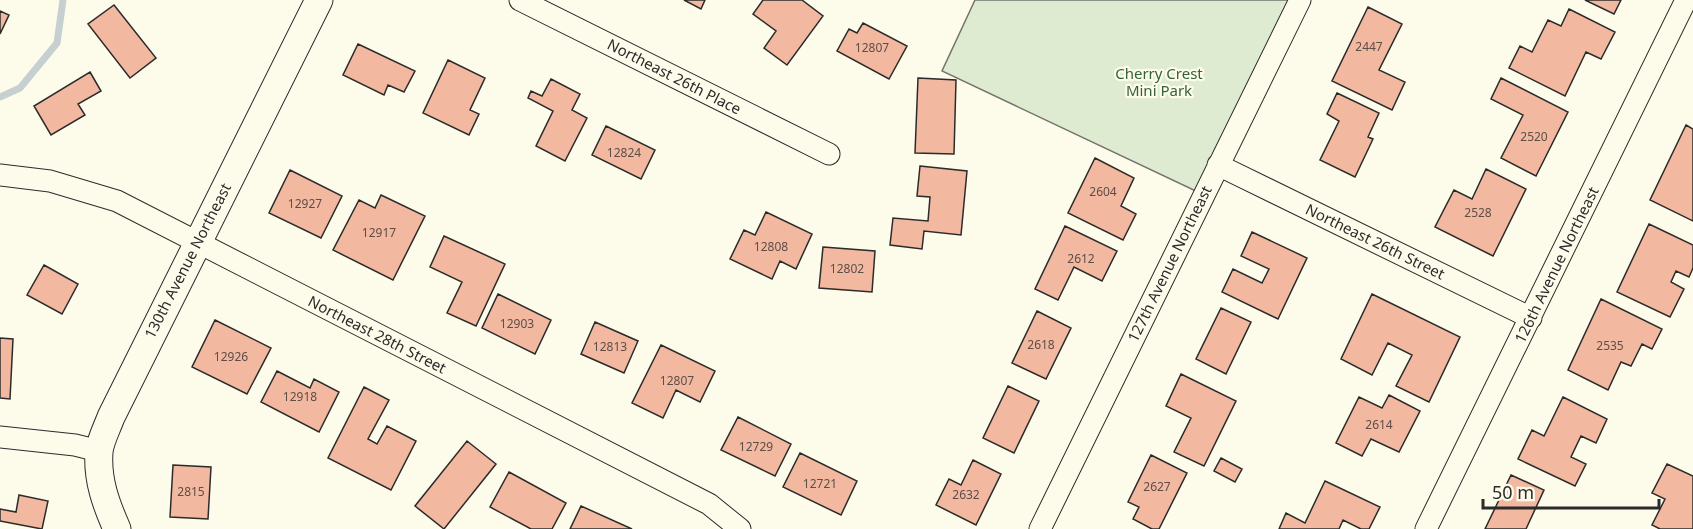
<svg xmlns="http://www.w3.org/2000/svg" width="1693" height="529" font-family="'Noto Sans',sans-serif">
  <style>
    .green { fill: #deebd1; stroke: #74746e; stroke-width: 1.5 }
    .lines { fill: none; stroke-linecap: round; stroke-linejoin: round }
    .stream { stroke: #c7d0d0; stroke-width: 7 }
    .building { fill: #f2b8a0; stroke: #2b2b2b; stroke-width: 1.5 }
    .minor-casing { stroke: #2b2b2b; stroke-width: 23 }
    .tertiary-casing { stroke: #2b2b2b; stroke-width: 29 }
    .minor { stroke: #fdfbea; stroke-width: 21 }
    .tertiary { stroke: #fdfbea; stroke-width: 27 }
    .labels { text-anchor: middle; stroke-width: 4.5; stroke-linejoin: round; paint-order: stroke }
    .number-label { font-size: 12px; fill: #5d4e48 }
    .park-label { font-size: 15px; fill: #34623c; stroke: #fdfbea }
    .street-label { font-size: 15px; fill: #2b2b2b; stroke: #fdfbea }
  </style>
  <rect width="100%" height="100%" fill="#fdfbea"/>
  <path class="green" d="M975,0H1293L1200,193L942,71Z"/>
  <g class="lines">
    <path class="stream" d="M0,97L20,88L57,43L63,0"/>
  </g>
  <path class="building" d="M684,0H705L701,9Z
    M763,0H802L823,16L787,65L764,48L776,31L753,14Z
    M1585,0H1621L1614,14Z
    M114,5L156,58L130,78L88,24Z
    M1368,7L1402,24L1379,70L1405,82L1392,110L1332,81Z
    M1569,9L1615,32L1601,59L1586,52L1565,96L1509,68L1520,46L1532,52L1548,20L1561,26Z
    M0,11L9,15L0,34Z
    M863,23L907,46L889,79L837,51L849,29L857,33Z
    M358,44L415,71L404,92L388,85L384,95L343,75Z
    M448,60L485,78L470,110L479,114L469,135L423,113Z
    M90,72L101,91L78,104L85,115L51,135L34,106Z
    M918,78L956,80L954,154L915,153Z
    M1501,78L1568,112L1536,176L1501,158L1523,115L1491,99Z
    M551,79L580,94L572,110L587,118L565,161L536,146L553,111L528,98L531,91L542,96Z
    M1337,93L1379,113L1368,137L1373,139L1355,177L1320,160L1339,121L1327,114Z
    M1686,125L1693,129V221L1650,200Z
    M606,126L655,150L641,179L592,155Z
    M1095,158L1134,178L1121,206L1136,214L1123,240L1068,213Z
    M920,166L967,171L961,235L924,231L922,249L890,245L893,218L928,221L930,197L917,196Z
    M1486,169L1526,189L1493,256L1435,227L1454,190L1472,199Z
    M290,170L342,196L321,238L269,213Z
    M381,195L425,216L393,280L333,250L359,200L375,208Z
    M766,212L812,234L796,269L780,261L772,279L730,259L744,230L755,235Z
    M1649,224L1693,245V268L1689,277L1676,271L1671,282L1684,289L1670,317L1617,292Z
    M1065,226L1117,251L1102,281L1074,267L1058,300L1035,289Z
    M1252,232L1307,258L1278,319L1222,292L1233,269L1262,283L1269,269L1241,256Z
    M444,236L505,264L476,326L447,313L462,282L430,267Z
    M823,247L875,251L872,292L819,288Z
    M44,265L78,284L62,314L27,295Z
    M498,294L551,320L535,354L482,328Z
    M1372,294L1460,337L1429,402L1396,386L1412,355L1388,343L1372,375L1341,359Z
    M1601,299L1662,329L1652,349L1642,344L1631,366L1621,362L1608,390L1568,370Z
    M1221,308L1251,322L1226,374L1196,359Z
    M1037,311L1071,328L1046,379L1012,363Z
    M215,320L271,348L247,394L192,367Z
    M595,322L638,341L624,373L581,354Z
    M0,338L13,339L10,399L0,398Z
    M661,345L715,371L700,402L676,390L663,418L632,403Z
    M277,371L310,388L314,379L339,392L319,432L261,402Z
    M1181,374L1236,401L1204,466L1174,452L1191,418L1166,406Z
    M1008,386L1039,401L1014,453L983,438Z
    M364,387L389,400L368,439L377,444L387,426L416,441L391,490L328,458Z
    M1389,395L1420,411L1399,452L1371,439L1362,456L1336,443L1359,397L1382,408Z
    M1563,397L1607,419L1596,443L1581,436L1571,457L1586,464L1575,486L1518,459L1532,430L1544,436Z
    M738,417L791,444L775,476L721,450Z
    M467,441L496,464L444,529L415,506Z
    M800,453L857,481L841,515L783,487Z
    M1151,455L1187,473L1159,529H1152L1133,519L1139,507L1128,502Z
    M1221,458L1242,469L1235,482L1214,471Z
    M973,460L1001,474L976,525L936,505L949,479L961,485Z
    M1667,464L1693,476V529H1660L1652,525L1665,499L1652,493Z
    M173,465L211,467L208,519L170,517Z
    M509,472L566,503L552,529H531L490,507Z
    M1511,475L1544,490L1526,529H1485Z
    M1325,481L1380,507L1369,529H1361L1343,520L1339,529H1279L1286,513L1305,523Z
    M19,495L48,501L42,529L0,521V509L16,512Z
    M581,506L632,529H570Z"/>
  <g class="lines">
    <defs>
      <path id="minor" d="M520,0L829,154
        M1218,165L1531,318
        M0,175L50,181L117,201L709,504L740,529
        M0,437L75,445L99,451
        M1040,529L1300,0
        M1426,529L1686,0"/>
      <path id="tertiary" d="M117,529C106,504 97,480 99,452C100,441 107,428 111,417L319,0"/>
    </defs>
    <use href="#minor" class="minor-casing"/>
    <use href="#tertiary" class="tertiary-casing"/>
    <use href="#minor" class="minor"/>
    <use href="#tertiary" class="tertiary"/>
  </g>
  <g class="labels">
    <g class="number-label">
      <text x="1369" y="51">2447</text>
      <text x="872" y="52">12807</text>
      <text x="1534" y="141">2520</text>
      <text x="624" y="157">12824</text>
      <text x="1103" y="196">2604</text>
      <text x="305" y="208">12927</text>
      <text x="1478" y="217">2528</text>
      <text x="379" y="237">12917</text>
      <text x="771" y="251">12808</text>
      <text x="1081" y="263">2612</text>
      <text x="847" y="273">12802</text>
      <text x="517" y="328">12903</text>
      <text x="1041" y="349">2618</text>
      <text x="1610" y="350">2535</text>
      <text x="610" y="351">12813</text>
      <text x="231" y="361">12926</text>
      <text x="677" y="385">12807</text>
      <text x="300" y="401">12918</text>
      <text x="1379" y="429">2614</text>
      <text x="756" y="451">12729</text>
      <text x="820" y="488">12721</text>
      <text x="1157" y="491">2627</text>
      <text x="191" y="496">2815</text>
      <text x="966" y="499">2632</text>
    </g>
    <g class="park-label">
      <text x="1159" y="79">Cherry Crest<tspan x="1159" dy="17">Mini Park</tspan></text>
    </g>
    <g class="street-label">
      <text transform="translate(674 77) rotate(27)" y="5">Northeast 26th Place</text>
      <text transform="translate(1375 242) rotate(26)" y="5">Northeast 26th Street</text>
      <text transform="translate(188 261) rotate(-63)" y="5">130th Avenue Northeast</text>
      <text transform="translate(1170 264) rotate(-64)" y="5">127th Avenue Northeast</text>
      <text transform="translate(1557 265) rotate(-64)" y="5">126th Avenue Northeast</text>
      <text transform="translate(377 335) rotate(27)" y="5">Northeast 28th Street</text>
    </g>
  </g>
  <path d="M1483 499v9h176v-9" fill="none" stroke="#2b2b2b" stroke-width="3"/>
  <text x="1492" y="499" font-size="18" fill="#2b2b2b" stroke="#fdfbea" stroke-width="4.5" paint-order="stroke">50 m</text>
</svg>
